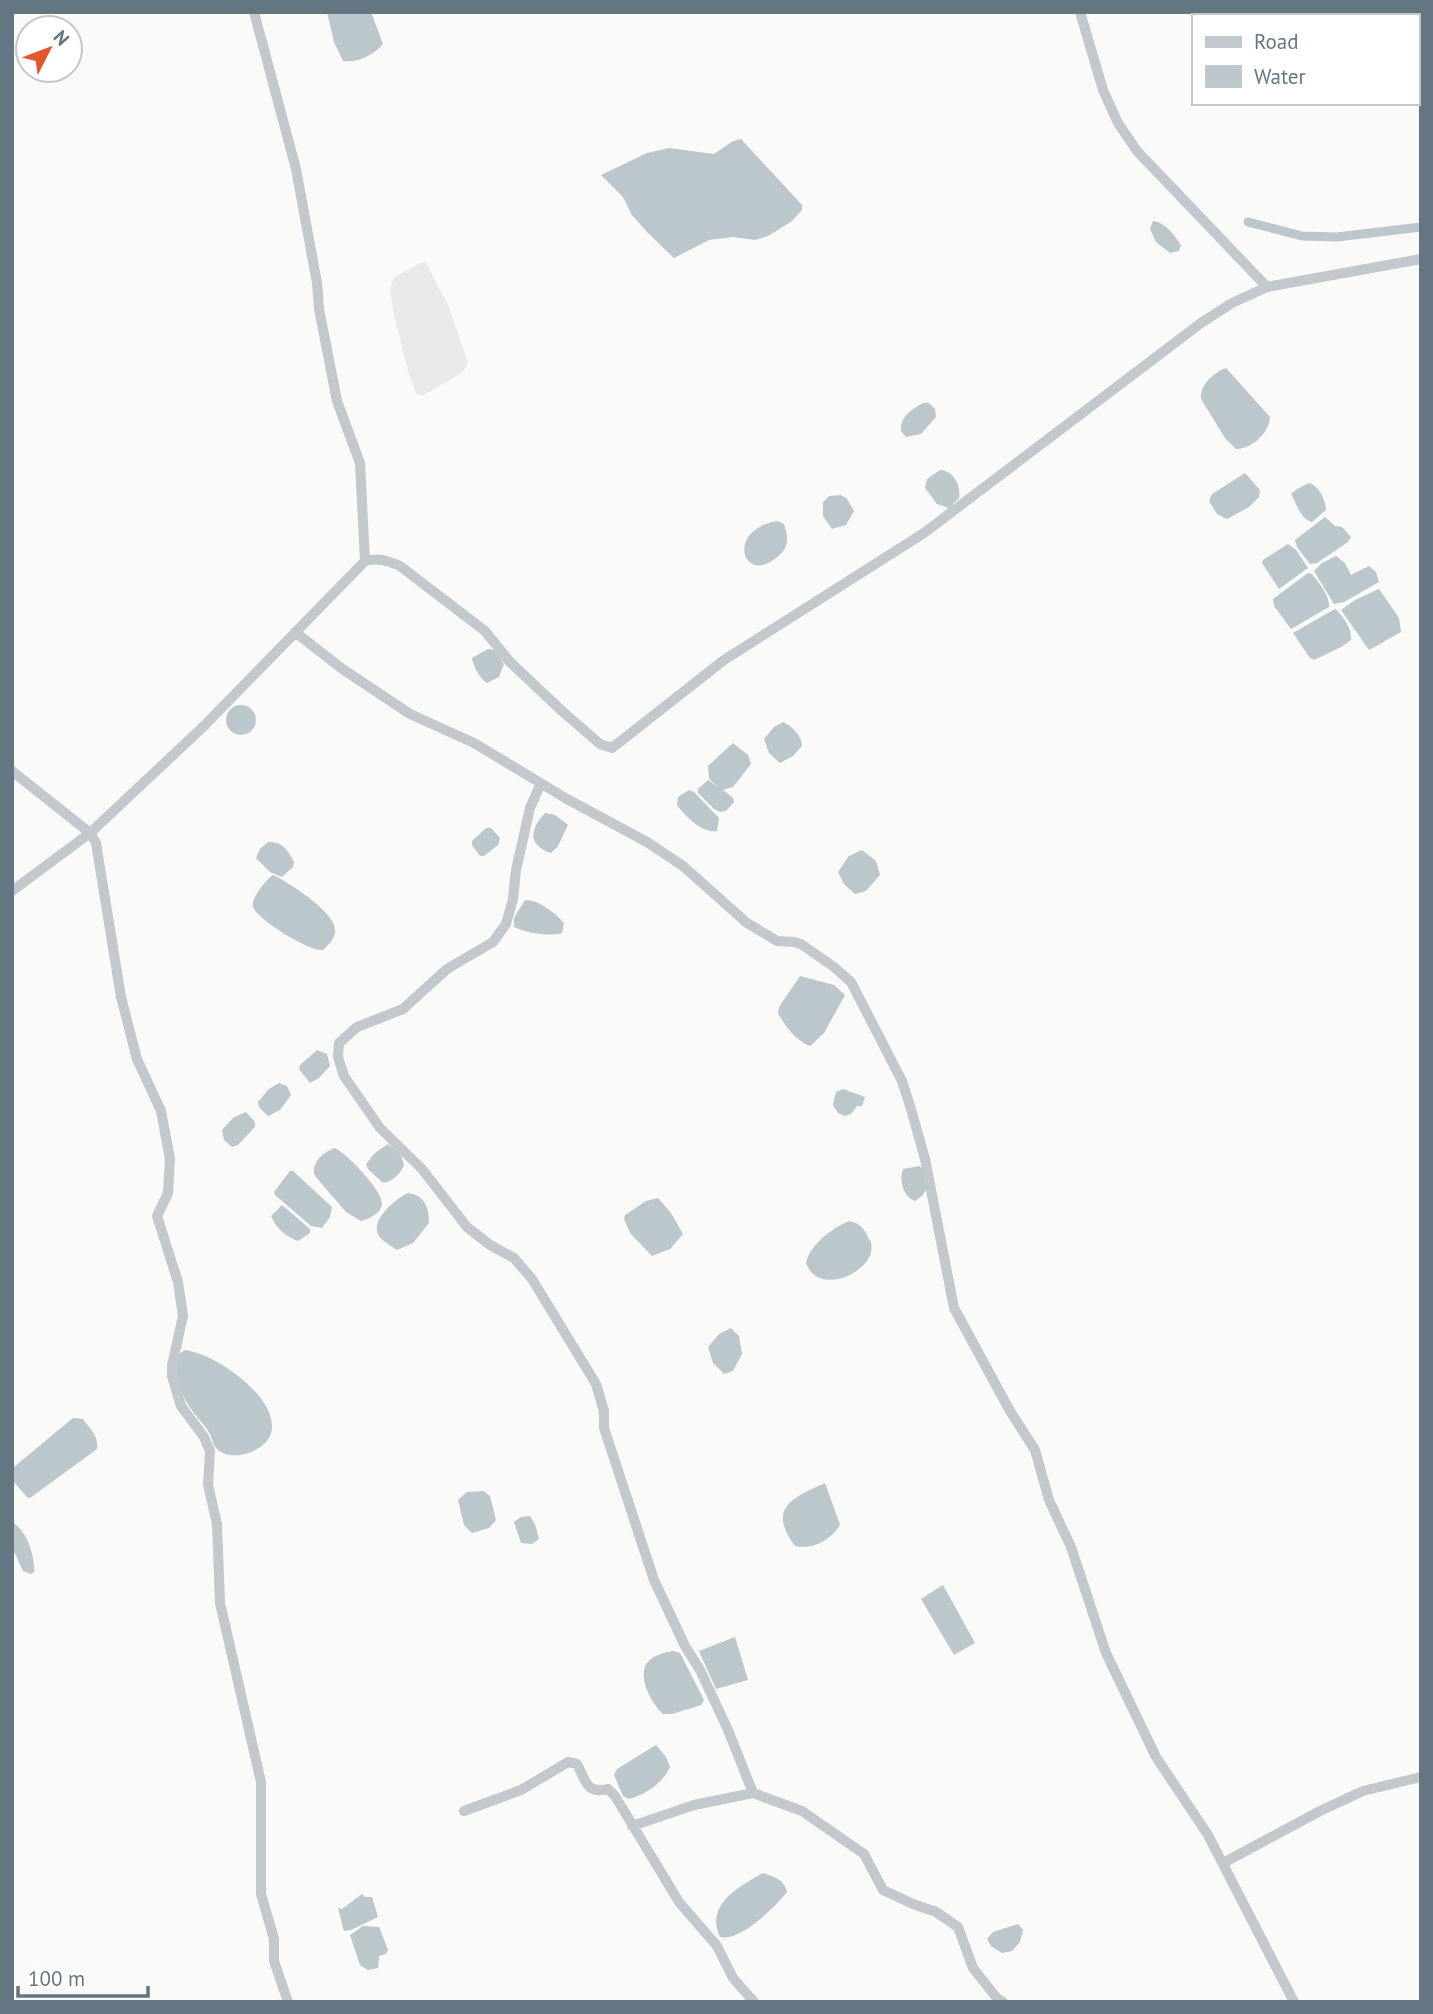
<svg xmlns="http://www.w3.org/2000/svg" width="1433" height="2014" font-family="'PT Sans',sans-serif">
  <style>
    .built { fill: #e8e9e9 }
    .water { fill: #bbc7cb }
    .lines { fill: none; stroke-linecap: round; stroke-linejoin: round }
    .canal { stroke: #bbc7cb; stroke-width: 9 }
    .minor { stroke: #c3c8cc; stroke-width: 10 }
  </style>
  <rect width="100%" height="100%" fill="#fafaf8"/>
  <path class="built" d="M425,261L448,305L468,362L465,369L460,374L422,396L416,393L409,374L394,316L390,289L394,277Z"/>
  <path class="water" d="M327,12H371L383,44C374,55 358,63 343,61L334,42Z
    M741,139L802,205V210L792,221L768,236L755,240L733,237L709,240L674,258L647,232L632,215L623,197L601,175L647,153L669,148L714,154L733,141Z
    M1153,221C1165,222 1175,236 1181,245L1179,251L1170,253L1156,242L1150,229Z
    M1226,368L1270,417C1269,433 1252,449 1236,449L1225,438L1201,399C1200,385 1213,373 1226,368Z
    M923,403H929L935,409L936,417L921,434L906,437L901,431C900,417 911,410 923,403Z
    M940,470C954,471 961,485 959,498L949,508L937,504L925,488L927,479Z
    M1245,473L1260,490L1259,497L1249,507L1227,519L1217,514L1209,501L1212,494Z
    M1309,483C1320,487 1325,499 1326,510L1312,522C1300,519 1297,504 1291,494L1297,489Z
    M841,495L847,499L854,511L846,525L832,529L823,516V502L829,496Z
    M1325,517L1335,526L1342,527L1351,537L1348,542L1317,563L1310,564L1297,547L1295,540Z
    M777,521L784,524C789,539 789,548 776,558C743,585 725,530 777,521Z
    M1288,544L1296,550L1308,568L1279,589L1262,563L1263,560Z
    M1336,556L1345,563L1351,575L1369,566L1376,572L1379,582L1344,602L1334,604L1314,571L1322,563Z
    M1308,573L1312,574C1319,583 1330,596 1329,607L1291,629L1274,606L1273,599Z
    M1379,589L1399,618L1401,632L1369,650L1341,610L1355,600Z
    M1335,609C1343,615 1352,629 1351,640L1341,647L1314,660L1310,658L1293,633Z
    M488,649L495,650L504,664L499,677L487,683C480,679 473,666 472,658Z
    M226 720a15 15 0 1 1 30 0a15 15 0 1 1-30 0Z
    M783,722C792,726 802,736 802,746L793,756L780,763L769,753L764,739L774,727Z
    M733,743L748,755L751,764L733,787L723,790L733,798L734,802L726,811L720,812L714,809L698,793V789L708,780L719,787L709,779L708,766Z
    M689,790L694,792L719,818L717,831C703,834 685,816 677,805L678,797Z
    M545,813L555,815L568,825L558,846L551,853C527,845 530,829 545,813Z
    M486,828H491L500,838L498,845L484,856H480L472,845V841Z
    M268,842C282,841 288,850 294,862L293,867L282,877L270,872L256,858L260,849Z
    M862,850L876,861L880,875L866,891L855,894L844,884L838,872L849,856Z
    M273,875C288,882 337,913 335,931C335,939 328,945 323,950C310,952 258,920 253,907C250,899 267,879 273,875Z
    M525,900C539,900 554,912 564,923L562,933C550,937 526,933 514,927V918Z
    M800,976L834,985L845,995L824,1033L810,1046C796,1041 785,1026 778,1013L779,1007Z
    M317,1050L327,1054L330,1066L319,1078L310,1083L299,1069L300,1065Z
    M279,1083L287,1086L291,1095L280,1110L268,1116L259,1107L258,1102L269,1089Z
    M843,1089L865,1097L862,1106H857L851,1114L845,1116L838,1113L833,1105L836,1092Z
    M246,1112L255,1122V1127L238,1145L232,1147L224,1140L222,1130L233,1118Z
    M388,1144L400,1153L404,1165C401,1173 392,1182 383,1183L368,1169L366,1164L375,1153Z
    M335,1148C347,1154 381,1189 382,1203C382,1213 369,1219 361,1221L346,1212L315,1176C310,1164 323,1152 335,1148Z
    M919,1166L922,1168L927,1188L922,1196L915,1201C903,1197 899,1180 903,1169Z
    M290,1171H293L332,1207L330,1217L322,1228L311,1226L275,1195L274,1192Z
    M408,1193C425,1195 429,1208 429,1223L413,1243L397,1250C391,1246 378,1239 377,1231C374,1217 397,1198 408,1193Z
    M658,1198L671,1213L683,1234L670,1249L652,1256L630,1233L624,1219L625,1215L646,1201Z
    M282,1205L310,1229V1233L298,1241C286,1237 276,1228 271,1216Z
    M849,1221C858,1223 862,1226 866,1233C866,1234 871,1242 871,1243C878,1270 819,1299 806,1263C810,1244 833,1228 849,1221Z
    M731,1328L739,1336L742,1354L733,1371L724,1374L713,1363L708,1347L719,1334Z
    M185,1350C215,1354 274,1394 272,1428C271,1450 233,1464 217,1449C212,1444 213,1439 210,1434C206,1426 199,1420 194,1413C181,1396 171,1374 180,1353Z
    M73,1418L83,1419C90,1429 99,1436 97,1449L30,1498L27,1497L12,1480L14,1467Z
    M825,1483L840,1525C831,1540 813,1550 795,1546C767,1508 792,1498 825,1483Z
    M484,1491L490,1496L496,1520L489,1528L472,1533L464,1525L458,1500L467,1492Z
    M530,1516L535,1524L539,1539L532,1544L521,1543L514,1522L521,1517Z
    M12,1522C27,1531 35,1555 34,1572L31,1574L23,1571L12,1547Z
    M943,1585L975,1643L954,1655L921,1599Z
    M735,1637L748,1680L716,1689L699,1651Z
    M673,1651L680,1653L704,1700L701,1705L672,1714H663C652,1704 637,1677 647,1663C653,1655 664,1653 673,1651Z
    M656,1745L666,1757L670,1767C662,1784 646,1794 629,1799L623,1796L614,1775L617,1769Z
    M763,1873C774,1877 784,1879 787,1892C775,1907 740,1942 720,1937C705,1905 738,1887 763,1873Z
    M362,1894L365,1897H372L378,1917L351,1930L344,1931L338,1908L342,1909Z
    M1018,1924L1023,1930L1020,1942L1012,1951L1002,1953L991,1946L987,1939L993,1932Z
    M363,1926L379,1927L388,1950L386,1954L379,1956L378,1968L368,1970L360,1965L350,1935Z"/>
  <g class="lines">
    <path class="canal" d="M1248,222L1302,236L1337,237L1421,227"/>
    <path class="minor" d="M254,12L296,169L317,283L319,309L337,401L360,463L365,561
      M1080,12L1103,90L1118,123L1137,151L1267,287
      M295,632L341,668L410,714L474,743L567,799L647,842L683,866L747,923L777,941L794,942L801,944L834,967L851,982L902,1081L911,1109L925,1159L954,1308L1010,1411L1035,1450L1049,1500L1071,1547L1106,1653L1156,1757L1208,1835L1294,2002
      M12,771L90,833L96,843L121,997L137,1059L161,1111L170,1159L168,1193L157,1216L178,1282L183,1316L172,1365V1376L181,1406L204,1437L210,1451L208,1485L217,1524L220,1603L261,1782V1894L274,1939V1961L288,2002
      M541,783L530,808L516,870L513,899L506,924L493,942L447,969L403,1009L357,1027L339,1043L338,1057L344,1076L380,1128L422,1169L467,1227L490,1245L514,1258L532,1279L596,1384L604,1411V1428L654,1580L685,1646L700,1670L728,1730L753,1793
      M12,891L90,833L204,726L365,561C379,557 388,561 400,566L485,631L510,662L562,711L600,744L612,748L724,660L924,533L1201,323L1232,303L1267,287L1421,259
      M464,1811L521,1790L568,1762L577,1764C586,1781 586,1794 608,1789L615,1796L679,1902L717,1946L733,1978L754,2002
      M632,1826L694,1805L753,1793L802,1811L864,1854L883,1890L913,1904L936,1912L958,1927L973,1968L996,1997L1003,2002
      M1223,1863L1320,1811L1363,1791L1421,1777"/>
  </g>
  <rect width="1433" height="2014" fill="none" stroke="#657683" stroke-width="28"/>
  <rect x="1192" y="14" width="228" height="91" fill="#ffffff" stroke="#c1c8cd" stroke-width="2"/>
  <rect x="1206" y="37" width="35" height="10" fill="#c3c8cc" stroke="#c1c8cd" stroke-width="2"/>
  <text x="1254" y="49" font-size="21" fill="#657683">Road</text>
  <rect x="1206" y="66" width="35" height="21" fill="#bbc7cb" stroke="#c1c8cd" stroke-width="2"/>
  <text x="1254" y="84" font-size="21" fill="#657683">Water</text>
  <g transform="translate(49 49) rotate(48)"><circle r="33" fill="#ffffff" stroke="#c1c8cd" stroke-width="2"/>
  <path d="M0-5L12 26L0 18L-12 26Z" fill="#e4572e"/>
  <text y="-10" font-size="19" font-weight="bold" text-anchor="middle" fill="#657683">N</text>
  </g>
  <path d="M18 1986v10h130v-10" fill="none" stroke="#657683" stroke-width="3.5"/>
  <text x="28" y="1986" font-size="21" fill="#657683" stroke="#ffffff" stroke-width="5" paint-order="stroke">100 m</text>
</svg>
